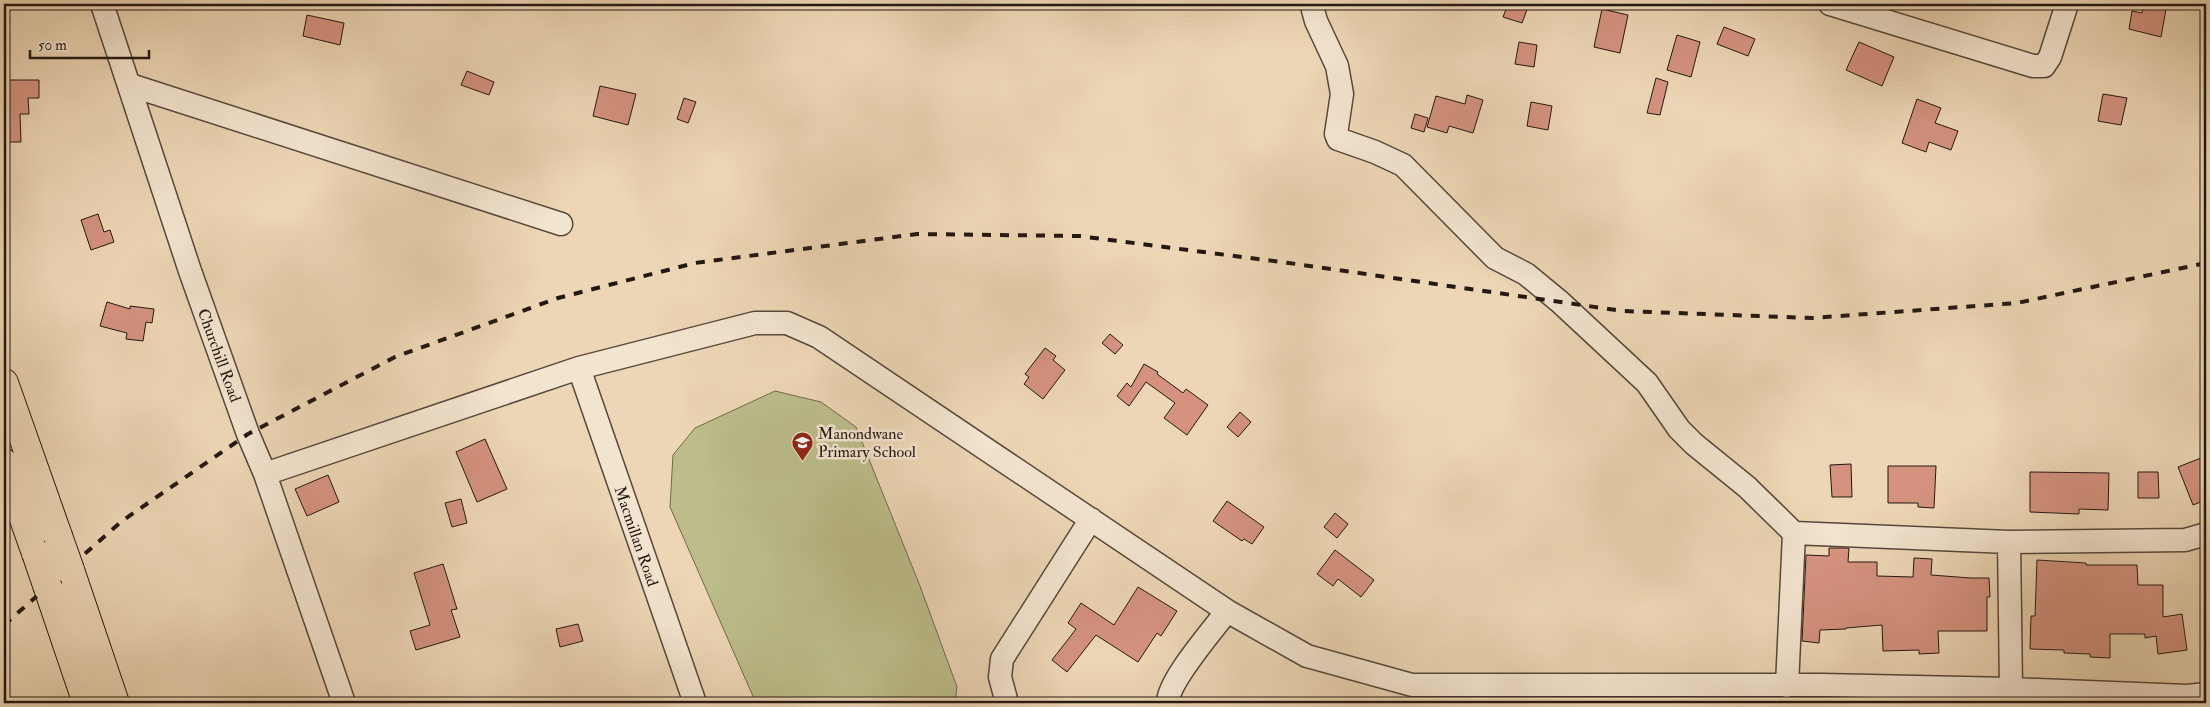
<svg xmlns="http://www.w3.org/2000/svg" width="2210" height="707" font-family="'IM FELL Double Pica',serif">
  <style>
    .green { fill: #bcbd8b; stroke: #706a4f }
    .building { fill: #d4927f; stroke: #241813 }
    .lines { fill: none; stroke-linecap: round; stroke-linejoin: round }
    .minor-casing { stroke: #56483c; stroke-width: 25 }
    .major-casing { stroke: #241813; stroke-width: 30 }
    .minor { stroke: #f3e4cf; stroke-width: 22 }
    .major { stroke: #edd6b5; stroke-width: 28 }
    .rail { stroke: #241813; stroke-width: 4; stroke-dasharray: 9 9; stroke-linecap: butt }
    .major-bridge-casing { stroke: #241813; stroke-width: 30; stroke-linecap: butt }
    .major-bridge { stroke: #edd6b5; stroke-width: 28 }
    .labels { text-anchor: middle; stroke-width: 5; stroke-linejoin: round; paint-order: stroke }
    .street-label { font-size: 16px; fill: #241813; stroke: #f3e4cf }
    .poi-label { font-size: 16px; fill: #241813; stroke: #f3e4cf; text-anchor: start }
  </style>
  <rect width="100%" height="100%" fill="#edd6b5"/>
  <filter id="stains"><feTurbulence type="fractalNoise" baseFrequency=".004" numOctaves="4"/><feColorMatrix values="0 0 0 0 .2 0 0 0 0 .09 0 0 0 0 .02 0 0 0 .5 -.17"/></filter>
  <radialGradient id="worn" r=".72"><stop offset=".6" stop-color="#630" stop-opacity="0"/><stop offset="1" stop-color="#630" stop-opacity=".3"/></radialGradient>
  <path class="green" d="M775,391L821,402L856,427L920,586L957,687L955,703H756L670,507L673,455L695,428Z"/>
  <path class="building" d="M1508,4H1529L1522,23L1503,17Z
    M2144,4H2167L2161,37L2129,29L2132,11L2142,13Z
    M1602,9L1628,15L1620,53L1594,47Z
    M307,15L344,23L340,45L303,36Z
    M1724,27L1755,39L1748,56L1717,44Z
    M1677,35L1700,42L1691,77L1667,70Z
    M1519,42L1537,45L1534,67L1515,64Z
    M1859,42L1894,57L1882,86L1846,70Z
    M467,71L494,82L489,95L461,85Z
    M1656,78L1668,82L1660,115L1647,113Z
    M5,80H39V98H28L29,114H20L21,142H6Z
    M600,86L636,94L628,125L593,116Z
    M2103,94L2127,98L2121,125L2098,121Z
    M1467,95L1483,100L1473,133L1449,126L1447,133L1427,127L1436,96L1465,104Z
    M684,98L696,102L688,123L677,119Z
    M1917,99L1941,108L1935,123L1958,131L1951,150L1929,142L1926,152L1902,143Z
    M1531,102L1552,106L1548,130L1527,126Z
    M1415,114L1428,118L1424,132L1411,128Z
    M98,214L104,232L110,230L114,242L91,250L81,220Z
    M107,302L130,309V306L154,309L152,323L146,322L143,341L126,339L127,333L100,326Z
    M1110,334L1123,345L1115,354L1102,343Z
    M1045,348L1056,356L1053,360L1065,370L1043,399L1024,384L1029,377L1025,374Z
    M1144,364L1158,372L1157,374L1183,393L1186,389L1208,405L1187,435L1164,418L1175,403L1146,382L1129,406L1117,396L1127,383L1131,387Z
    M1240,412L1251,422L1238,437L1227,427Z
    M485,439L507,489L477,502L456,452Z
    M2206,456V500L2193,505L2178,467Z
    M1851,464L1852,497H1832L1830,465Z
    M1888,466H1936L1934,508L1918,507V503H1888Z
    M2030,472L2109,473L2108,510L2079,509V514L2030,512Z
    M2138,472H2158L2159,498H2138Z
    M328,475L339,502L307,516L295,489Z
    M461,499L467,523L452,527L445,503Z
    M1227,501L1264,527L1252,544L1244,539L1242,541L1213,521Z
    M1335,513L1348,524L1337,538L1324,527Z
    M1829,548H1849L1848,562H1877V576L1913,577L1914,558L1932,559L1931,575L1971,578H1989L1990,597H1987V631H1938L1939,653L1919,654V650L1883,651L1882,625L1846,628V629L1820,630L1819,643L1802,641L1806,555L1829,556Z
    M1335,550L1374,580L1361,597L1338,579L1333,586L1317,574Z
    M2037,560L2086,563V565H2137L2138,585H2163V617L2182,614L2187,650L2158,654L2156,636L2145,638V634H2110V658L2090,657V654L2064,653V650L2030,649L2031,616H2035Z
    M443,564L457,609L451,610L460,637L416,650L410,631L430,625L414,573Z
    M1138,587L1177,611L1161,636L1157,633L1138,662L1096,635L1067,672L1052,660L1076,629L1068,623L1081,603L1114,625Z
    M578,624L583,641L560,647L556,629Z"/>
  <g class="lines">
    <defs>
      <path id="minor" d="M102,4L190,271L248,434L265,474L344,703
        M1315,4L1313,10L1316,21L1337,66L1342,94L1336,134L1338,139L1375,152L1403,165L1495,258L1526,274L1560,302L1647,383L1679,429L1694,444L1747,487L1794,533
        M1830,4L2033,66H2044L2050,57L2067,4
        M130,85L561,224
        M579,368L695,703
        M265,474L579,368L755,323H787L819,337L1227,611L1307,656L1412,685H1822L2011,689L2187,696L2206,694
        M2009,542L2011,689
        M1787,686L1794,533L2009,542L2185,540L2206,534
        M1007,703L1000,677L1002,659L1091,519
        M1168,703C1167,682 1213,630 1227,611"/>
      <path id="major" d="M4,383L58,536
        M4,463L36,553
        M70,570L115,703
        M48,588L87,703"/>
    </defs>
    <use href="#minor" class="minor-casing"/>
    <use href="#major" class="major-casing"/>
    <use href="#minor" class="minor"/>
    <use href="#major" class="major"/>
    <path class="rail" d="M4,625L122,521L248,434L395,357L558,298L695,263L917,234L1079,236L1289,263L1623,311L1812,318L2017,303L2206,263"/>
    <defs>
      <path id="major-bridge" d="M58,536L70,570
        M36,553L48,588"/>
    </defs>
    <use href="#major-bridge" class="major-bridge-casing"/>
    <use href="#major-bridge" class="major-bridge"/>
  </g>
  <defs>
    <symbol id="school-pin" viewBox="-11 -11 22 30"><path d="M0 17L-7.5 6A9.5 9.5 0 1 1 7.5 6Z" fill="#8f2418" stroke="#f3e4cf"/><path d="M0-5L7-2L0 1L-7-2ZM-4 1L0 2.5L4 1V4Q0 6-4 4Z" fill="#fff"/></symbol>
  </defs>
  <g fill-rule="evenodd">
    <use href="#school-pin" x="790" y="430" width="25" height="34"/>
  </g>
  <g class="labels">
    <g class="street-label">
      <text transform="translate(220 355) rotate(70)" y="6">Churchill Road</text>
      <text transform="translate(637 536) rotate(71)" y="6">Macmillan Road</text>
    </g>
    <g class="poi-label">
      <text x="818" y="439">Manondwane<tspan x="818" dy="18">Primary School</tspan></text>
    </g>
  </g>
  <rect width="2210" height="707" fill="none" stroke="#edd6b5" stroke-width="20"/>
  <rect x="5" y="5" width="2200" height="697" fill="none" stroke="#241813" stroke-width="2.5"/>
  <rect x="10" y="10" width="2190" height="687" fill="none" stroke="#241813"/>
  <path d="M30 50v8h119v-8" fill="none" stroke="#241813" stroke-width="2.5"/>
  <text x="38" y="50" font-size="15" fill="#241813" stroke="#f3e4cf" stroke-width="4" paint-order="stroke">50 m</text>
  <rect width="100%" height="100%" filter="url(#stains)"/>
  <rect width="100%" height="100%" fill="url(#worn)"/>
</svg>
